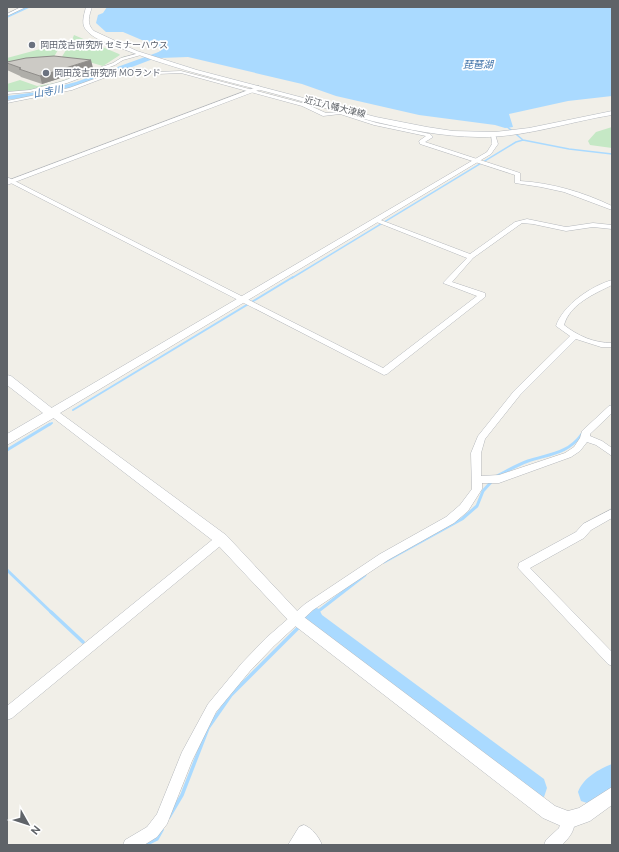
<svg xmlns="http://www.w3.org/2000/svg" width="619" height="852" font-family="Ubuntu,'Noto Sans JP',sans-serif">
  <style>
    .green { fill: #c5e8c5 }
    .water { fill: #aadaff }
    .lines { fill: none; stroke-linecap: round; stroke-linejoin: round }
    .stream-far3 { stroke: #aadaff; stroke-width: 1.5 }
    .stream-far2 { stroke: #aadaff; stroke-width: 2 }
    .stream-far1 { stroke: #aadaff; stroke-width: 3 }
    .stream { stroke: #aadaff; stroke-width: 3.5 }
    .river { fill: #aadaff; fill-rule: evenodd }
    .minor-casing { stroke: #b5b8bc; stroke-width: 1 }
    .tertiary-casing { stroke: #b5b8bc; stroke-width: 1 }
    .secondary-casing { stroke: #b6babf; stroke-width: 1 }
    .minor { fill: #fff; fill-rule: evenodd }
    .tertiary { fill: #fff; fill-rule: evenodd }
    .secondary { fill: #fff; fill-rule: evenodd }
    .wall { fill: #afaea9 }
    .shaded-wall { fill: #8f8d8a }
    .building { fill: #cccac5; stroke: #8f8d8a }
    .worship-dot { fill: #6b7280; stroke: #fff; stroke-width: 1.5 }
    .labels { text-anchor: middle; stroke-width: 3.5; stroke-linejoin: round; paint-order: stroke }
    .far-worship-label { font-size: 9px; fill: #5b616d; stroke: #fff; text-anchor: start }
    .far-street-label { font-size: 9px; fill: #5f6368; stroke: #fff }
    .far-water-label { font-size: 10px; font-style: italic; fill: #4174aa; stroke: #fff }
  </style>
  <rect width="100%" height="100%" fill="#f1efe8"/>
  <path class="green" d="M74,35L119,54L120,55L103,66L89,62L60,60L69,45L76,42L72,40Z
    M59,44L61,45L52,60L7,66V58Z
    M125,56C125,58 122,58 119,59C90,75 40,93 7,92V84L20,80L37,86L55,83L104,67Z
    M612,127V148L590,145L588,141L596,132Z"/>
  <path class="water" d="M107,7H612V96L568,101L509,114L513,127L505,128L495,125L419,115L336,96L302,84L188,57L160,58L153,56L163,49L123,32H106L96,23L98,15L103,13Z"/>
  <g class="lines">
    <path class="stream-far3" d="M505,125L523,140
      M292,278L516,142L523,140L569,149L612,154"/>
    <path class="stream-far2" d="M73,410L293,277
      M49,425L52,423"/>
    <path class="stream-far1" d="M7,450L50,424
      M497,476C507,471 517,465 528,461C549,454 568,454 582,434
      M384,562L462,519L477,506L483,491L492,481
      M7,570L52,613
      M316,613L365,575"/>
    <path class="stream" d="M51,612L83,642
      M305,621L317,612
      M169,817L182,795L208,728L231,695L300,626
      M145,845L157,839L162,830"/>
    <path class="river" d="M23,7H31L7,18V14Z
      M167,49L174,51L82,86L37,96L7,100V96L37,92L76,82Z
      M312,606L319,609L322,615L544,779L547,788L544,797L535,800L526,797L308,627L302,615L305,609Z
      M612,764V791L599,801L590,804L581,801L578,792C583,778 599,769 612,764Z"/>
    <defs>
      <path id="minor" d="M21,7H26L7,16V14Z
        M140,53L141,55L123,60L115,65L67,83L30,92L7,94V92L30,90L63,81L113,63L121,58Z
        M125,68L157,72L181,71L306,104L326,113L340,112L377,123L430,134L433,137L425,142L520,173V181C552,183 583,192 612,206V210L564,192L541,187L515,183V175L420,144L419,141L426,136L374,125L340,114L323,116L302,106L181,73L157,74L125,70L72,90L7,103V101L69,88Z
        M7,177L383,368L477,296L443,283L467,258L374,221V219H378L470,254L515,222L527,219L566,227L593,223L612,225V229L593,227L566,231L533,224L522,223L473,258L452,282L485,293V297L387,374L384,375L7,181Z
        M612,280V285C594,294 570,304 564,325C578,336 594,343 612,343V347H601L576,339L520,395L485,439L481,453V476L499,475L565,453L574,447L580,438L582,431L609,406L612,405V413L590,434V436L602,441L612,448V456L596,445L587,442L580,451L571,457L499,483H482V489L468,511L454,523L388,560L313,610L274,646L250,671L216,712L192,761L167,824L157,837L144,845H123L125,840L147,827L157,814L182,752L208,704L242,663L266,638L305,604L380,554L446,517L460,505L472,489L471,453L478,436L514,391L570,336L556,326C563,305 591,286 612,280Z
        M612,509V518L591,530L584,538L530,568L612,652V666L608,664L518,568L519,563L576,532L583,524Z
        M221,535L225,536L226,539L225,542L12,718L7,720V706L217,536Z
        M568,813L573,815C578,827 570,837 562,845H544L546,840L559,828L563,815Z
        M304,825C312,828 319,837 322,845H306L305,844L304,845H288L299,827Z"/>
      <path id="tertiary" d="M259,86L261,89L7,185V181Z
        M491,134H495L498,144L491,154L60,413L226,535L300,614L555,806L568,811L579,808L612,787V805L590,821L568,829L543,818L290,622L216,543L47,413L48,410L487,152L492,144Z"/>
      <path id="secondary" d="M86,7H92C89,16 86,24 94,31L137,51L197,70L376,117L427,127L453,131L495,132L529,128L612,111V115C568,122 523,138 478,137C407,136 337,110 268,92C218,79 167,67 118,47C108,43 96,40 88,32C80,25 84,16 86,7Z
        M7,375L11,376L58,413L57,416L7,445V434L43,413L7,385Z"/>
    </defs>
    <use href="#minor" class="minor-casing"/>
    <use href="#tertiary" class="tertiary-casing"/>
    <use href="#secondary" class="secondary-casing"/>
    <use href="#minor" class="minor"/>
    <use href="#tertiary" class="tertiary"/>
    <use href="#secondary" class="secondary"/>
  </g>
  <path class="wall" d="M7,62L93,68L42,84L21,77L20,76L7,70Z"/>
  <path class="shaded-wall" d="M91,60L93,68L42,84L40,76Z"/>
  <path class="building" d="M54,56L91,60L40,76L19,69L21,68L7,63V62L26,58Z"/>
  <g class="worship-dot">
    <circle cx="32" cy="45" r="4"/>
    <circle cx="46" cy="73" r="4"/>
  </g>
  <g class="labels">
    <g class="far-worship-label">
      <text x="40" y="48">岡田茂吉研究所 セミナーハウス</text>
      <text x="54" y="76">岡田茂吉研究所 MOランド</text>
    </g>
    <g class="far-street-label">
      <text transform="translate(335 107) rotate(14)" y="3">近江八幡大津線</text>
    </g>
    <g class="far-water-label">
      <text x="478" y="68">琵琶湖</text>
      <text transform="translate(48 91) rotate(-11)" y="4">山寺川</text>
    </g>
  </g>
  <rect width="619" height="852" fill="none" stroke="#5f6368" stroke-width="16"/>
  <g transform="translate(28 824) rotate(129)" stroke="#ffffff" stroke-width="3" paint-order="stroke">
  <path d="M0-3L7 15L0 10L-7 15Z" fill="#5f6368"/>
  <text y="-6" font-size="11" font-weight="bold" text-anchor="middle" fill="#5f6368">N</text>
  </g>
</svg>
